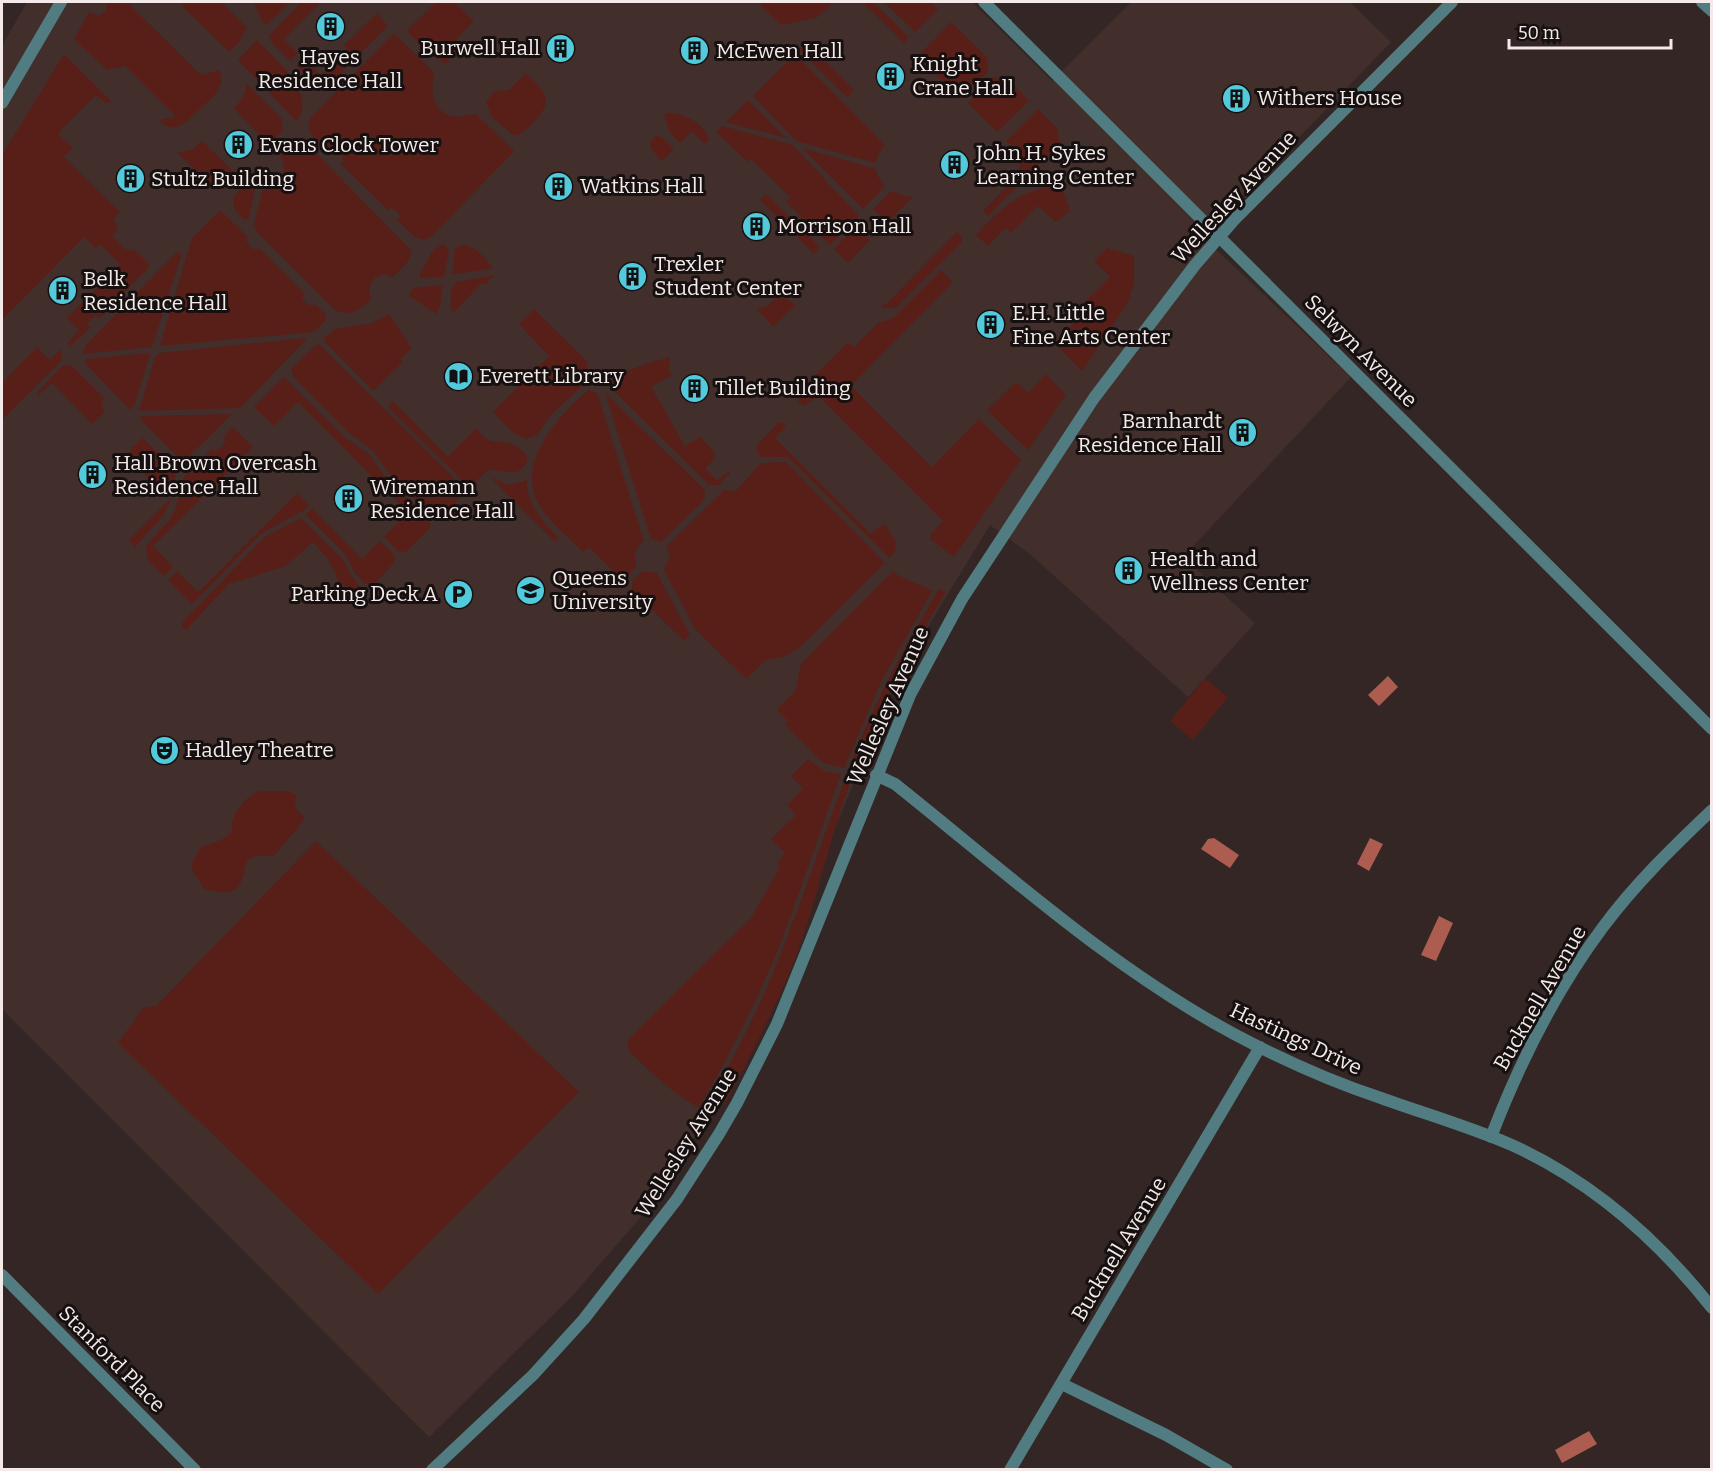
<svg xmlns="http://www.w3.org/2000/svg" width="1713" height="1471" font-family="Bitter,serif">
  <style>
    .built { fill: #422f2c }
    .green { fill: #581f18 }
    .water { fill: #ad5c50 }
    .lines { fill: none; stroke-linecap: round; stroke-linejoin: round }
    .minor { stroke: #517c82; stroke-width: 12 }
    .tertiary { stroke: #517c82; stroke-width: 12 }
    .labels { text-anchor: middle; stroke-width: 6; stroke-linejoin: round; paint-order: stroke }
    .poi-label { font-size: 21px; fill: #f3eae9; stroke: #161110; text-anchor: start }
    .street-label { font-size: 21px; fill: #f3eae9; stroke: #161110 }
  </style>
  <rect width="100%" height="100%" fill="#332624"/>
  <path class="built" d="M27,2H972L1052,81L1131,2H1350L1391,42L1203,237L1351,377L1183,557L1255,623L1188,697L1031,555L990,525L895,681L748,1042L666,1188L573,1295L429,1437L2,1009V46Z"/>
  <path class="green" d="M107,2H134L130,5L201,75L219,70C222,76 222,82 219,88C216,95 209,100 203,106C192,117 176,137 160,122L162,119L176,117L125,66L107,70L74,39L89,12L99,16L106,11Z
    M182,2H221L247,27L240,41L229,52L183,7Z
    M254,2H291L267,25L262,22Z
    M301,2H321L284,39L298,53L290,61L272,43L269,36Z
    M436,2H454L474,21L457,38L456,52L445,64L440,59L432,57L408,32L409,28Z
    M757,2H835L816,18L781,25Z
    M862,2H873L909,37L904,43Z
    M884,2H930L938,9L915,32Z
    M377,13L388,26L361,53L358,51L352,54L348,61L350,64L334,80L307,76L296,66L303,58L321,75L347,49L344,45Z
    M951,22L987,57L988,72L960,99L918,56Z
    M394,33L435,73C425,103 445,126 475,113L514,151L432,236L424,240L415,237L397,220L400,217L397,211L391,208L388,210L341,164L343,161L341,154L334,151L331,154L311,134L308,126L311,117Z
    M257,40C273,57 320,96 296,121L238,60Z
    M806,42L854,90L847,97L799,50Z
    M64,54L112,102L106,103L96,95L60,131L59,135L73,148L64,157L120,212L113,220L118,226L113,237L125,249L136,251L149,264L148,268L100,318L97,315L91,319L87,325L90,328L71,346L67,343L79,330L67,318L120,264L100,244L95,248L84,237L2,320V155Z
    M795,54L885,145L879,153L876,163L796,141L753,96Z
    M526,73C545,92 556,100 533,123C527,128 522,135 514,136L492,117L486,102L495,91L509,90Z
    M994,77H1006L1029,101L997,132L968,103Z
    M247,84L282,119L283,130L270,145L234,109L243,97Z
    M748,100L786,138L726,122Z
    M1038,109L1057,128L1060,143L988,216L983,211L1012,181L1010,178L1019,170L1020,160L1011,150L1013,147L1006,141Z
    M674,113C689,117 704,123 709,140L704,144L692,131L680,143L669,131L664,114Z
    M722,126L793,145L859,216L830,245L786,202L790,197L751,159L748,162L716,132Z
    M656,135L663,138L674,149L662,161L651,149L650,143Z
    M295,138L308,145L411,250C411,262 401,269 393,277L384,274L374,278L369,289L371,299C360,310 349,319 334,309L256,231L254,224L262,191L277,185C286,174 286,163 278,152L288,141Z
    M202,141L239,177C231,184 225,192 214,188L177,153L193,149Z
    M802,148L876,169L877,175L885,186L863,209Z
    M245,184L255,189L249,218L244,220C229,205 230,198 245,184Z
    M1063,186L1064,194L1070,211L1056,222L1038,206L1011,233L1006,228L988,246L976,235C1003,207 1021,187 1063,186Z
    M891,191L905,196L913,197L887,223L873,209Z
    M766,194L820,247L814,254L760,200Z
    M221,211L248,237L246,240L250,247L256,250L259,248L305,294L302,297L306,303L312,306L314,304L326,314L325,321L314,332L160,346L192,238L217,213Z
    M856,226L870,240L848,263L834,249Z
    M957,232L961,236L962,242L896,308H884L882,305L883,303L885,305Z
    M440,245H445L449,250L444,277L420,278V274L432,252Z
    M463,245C476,246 486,259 493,268L452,275L455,248Z
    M1107,248L1134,256V283L1129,301L1082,371L1054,343L1089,308L1084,303L1110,277L1094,261Z
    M180,252L181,257L152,347L83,354L85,346L176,253Z
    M941,270L953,282L851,386L932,467L979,419L1021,460L954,557L930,539L931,534L943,521L818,396L805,406L797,401L799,392L848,342L854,347L878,323L893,318Z
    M494,275L485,285L482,283L454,312L451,309C451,299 448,288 457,282Z
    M443,285L440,306L436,314L409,296L413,288Z
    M780,294L796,305L773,327L757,309L767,306Z
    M534,309L586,360L588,368L583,376L584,384L550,416L537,435L527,439L513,433L493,412L549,356L519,324Z
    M389,314L412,348L400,359L403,362L373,391L325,342L324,338L335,329L372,323Z
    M304,338L306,340L240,408L139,411L155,357L159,353Z
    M319,344L467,491L441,516L435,515L423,508L389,473L373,451L349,433L294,378L291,370L293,367L316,345Z
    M37,347L50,360L60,350L62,353L61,361L2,420V383Z
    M147,353L149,354V358L134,406L130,410L84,362L87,359Z
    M670,357L669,370L672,375L651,387L685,446L700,437L715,453L714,459L705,469L717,480L731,470L730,473L719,485H709L609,386C615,371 655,361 670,357Z
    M66,365L72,366L104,398L101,405L105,412L92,424L52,383L39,395L37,393L59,369Z
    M1046,374L1066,395L1028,450L987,410L1016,382L1028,393Z
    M284,377L346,438L369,454L383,474L429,519L430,528L408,550L405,552L398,551L384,537L408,513L298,402L274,426L254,407Z
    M588,390L597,393L644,541C635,547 633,556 637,566L623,581L589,547L583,552C570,539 555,527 544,512C510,467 556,419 588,390Z
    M605,393L705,490L704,500L661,542L651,539Z
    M393,401L448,457L477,428C491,454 510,429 528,459C521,479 505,470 489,470L469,487L388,407Z
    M232,414L186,459L182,461L140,419L141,416Z
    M779,422L785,423V428L775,438L871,534L881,525H886L896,542L895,552L889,558L788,457H758L760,454L756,450L757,445Z
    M233,427L253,447L153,546L173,567L164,576L148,560L146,546L170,519L176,508L184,477L212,449L215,451L222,447L226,440L223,438Z
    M143,438L176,472L174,484L165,495L126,456L132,450L131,448Z
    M786,462L885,563L799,648L786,656L766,660L746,679L695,629L664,570L670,557L666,547L724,490L736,491L761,463Z
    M490,477L509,485L527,480C527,505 542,521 559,538L555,542Z
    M297,493L309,505L303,511L262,533L192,604L168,580L177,571L198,592Z
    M172,497L163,516L135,547L129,540Z
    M312,508L362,559L380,541L395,555L394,563L373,585L364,583L354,572L346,555L306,515Z
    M301,518L344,561L350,574L363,590L360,597L338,581L334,570L327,558L313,542L286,566L229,584L186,630L182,627L183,621L266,536Z
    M643,571L657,573L690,635L684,641L632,590V581Z
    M893,571C904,581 919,583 932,591L881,682L844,768L823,763L785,725L788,721L777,710L796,690L800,667L803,662Z
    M939,589L946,592C904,662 865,735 840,813C823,866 811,922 789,974C770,1018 748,1061 725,1104L706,1106C728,1068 749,1029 766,989C798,915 822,838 851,763C874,702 906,644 939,589Z
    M1205,678L1228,697L1193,740L1170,721Z
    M808,759L824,771L841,774C820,831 801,890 779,947C756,1003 729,1056 699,1108C671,1092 650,1072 628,1050V1040L751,918L780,867L777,863L785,853L771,839L796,815L787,805L803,789L791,776Z
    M259,791H289L296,795L295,808L304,816V820L274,856H257L248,859C245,866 244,875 241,882C233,898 215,892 202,888V884L193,873L192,863L201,847L221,840L232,832C229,817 245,796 259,791Z
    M316,841L579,1092L378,1294L118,1043L143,1008L156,1006Z"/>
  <path class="water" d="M1388,676L1398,687L1379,706L1368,695Z
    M1214,838L1239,855L1230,868L1201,849L1208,839Z
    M1370,838L1383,844L1369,871L1357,864Z
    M1439,916L1453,923L1436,961L1421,955Z
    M1589,1431L1597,1444L1562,1463L1555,1450Z"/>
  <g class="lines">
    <path class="minor" d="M1702,2L1712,11
      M2,103L61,2
      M876,775L895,784L905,792C1011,877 1113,969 1234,1034C1281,1059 1330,1081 1381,1098C1425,1114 1471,1127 1514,1146C1592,1182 1659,1241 1712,1308
      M1491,1137C1519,1064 1556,990 1603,927C1635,884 1673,847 1712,810
      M2,1275L195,1470
      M1062,1384L1166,1435L1227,1470
      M432,1470L533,1375L584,1319L677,1199L719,1134L737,1103L777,1024L910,695L962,599L1094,398L1195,265L1234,220L1452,2
      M1010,1470L1260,1047"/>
    <path class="tertiary" d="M984,2L1712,729"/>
  </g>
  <defs>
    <symbol id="building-disc" viewBox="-11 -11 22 22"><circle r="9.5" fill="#53cadc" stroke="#161110"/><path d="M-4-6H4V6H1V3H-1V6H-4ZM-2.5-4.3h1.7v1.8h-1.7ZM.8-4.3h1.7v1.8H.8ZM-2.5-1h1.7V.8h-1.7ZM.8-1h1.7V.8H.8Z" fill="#111"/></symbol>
    <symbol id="library-disc" viewBox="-11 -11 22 22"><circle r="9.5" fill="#53cadc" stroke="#161110"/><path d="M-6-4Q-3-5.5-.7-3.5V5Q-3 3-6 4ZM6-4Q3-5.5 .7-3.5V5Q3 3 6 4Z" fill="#111"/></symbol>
    <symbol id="university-disc" viewBox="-11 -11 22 22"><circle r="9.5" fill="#53cadc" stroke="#161110"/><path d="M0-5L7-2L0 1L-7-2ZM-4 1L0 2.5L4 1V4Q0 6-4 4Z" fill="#111"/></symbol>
    <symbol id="parking-disc" viewBox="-11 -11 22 22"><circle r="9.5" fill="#53cadc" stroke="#161110"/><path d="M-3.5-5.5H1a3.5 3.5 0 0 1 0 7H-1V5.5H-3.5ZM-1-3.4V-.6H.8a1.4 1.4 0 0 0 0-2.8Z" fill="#111"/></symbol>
    <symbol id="theatre-disc" viewBox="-11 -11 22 22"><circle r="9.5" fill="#53cadc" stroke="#161110"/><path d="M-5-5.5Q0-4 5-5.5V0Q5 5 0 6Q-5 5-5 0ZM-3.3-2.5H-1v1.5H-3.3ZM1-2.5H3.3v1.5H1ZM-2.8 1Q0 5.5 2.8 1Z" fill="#111"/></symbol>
  </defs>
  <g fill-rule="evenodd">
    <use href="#building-disc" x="314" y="10" width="33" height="33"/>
    <use href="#building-disc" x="544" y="32" width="33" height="33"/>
    <use href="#building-disc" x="678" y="34" width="33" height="33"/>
    <use href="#building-disc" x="874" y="60" width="33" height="33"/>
    <use href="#building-disc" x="1220" y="82" width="33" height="33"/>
    <use href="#building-disc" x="222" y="128" width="33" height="33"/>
    <use href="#building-disc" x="938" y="148" width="33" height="33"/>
    <use href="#building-disc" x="114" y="162" width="33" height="33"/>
    <use href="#building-disc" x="542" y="170" width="33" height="33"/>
    <use href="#building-disc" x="740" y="210" width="33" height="33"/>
    <use href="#building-disc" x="616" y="260" width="33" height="33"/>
    <use href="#building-disc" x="46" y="274" width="33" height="33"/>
    <use href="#building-disc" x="974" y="308" width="33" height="33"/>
    <use href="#library-disc" x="442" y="360" width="33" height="33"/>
    <use href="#building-disc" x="678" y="372" width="33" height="33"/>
    <use href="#building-disc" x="1226" y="416" width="33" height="33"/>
    <use href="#building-disc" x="76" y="458" width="33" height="33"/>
    <use href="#building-disc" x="332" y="482" width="33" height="33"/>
    <use href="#building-disc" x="1112" y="554" width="33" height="33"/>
    <use href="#university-disc" x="514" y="574" width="33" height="33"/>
    <use href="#parking-disc" x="442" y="578" width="33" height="33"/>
    <use href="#theatre-disc" x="148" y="734" width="33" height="33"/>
  </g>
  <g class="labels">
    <g class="poi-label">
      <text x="540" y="55" text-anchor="end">Burwell Hall</text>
      <text x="716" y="58">McEwen Hall</text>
      <text x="330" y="64" text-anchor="middle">Hayes<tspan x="330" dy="24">Residence Hall</tspan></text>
      <text x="912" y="71">Knight<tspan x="912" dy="24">Crane Hall</tspan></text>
      <text x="1257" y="105">Withers House</text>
      <text x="259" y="152">Evans Clock Tower</text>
      <text x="976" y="160">John H. Sykes<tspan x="976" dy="24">Learning Center</tspan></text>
      <text x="151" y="186">Stultz Building</text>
      <text x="580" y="193">Watkins Hall</text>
      <text x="777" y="233">Morrison Hall</text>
      <text x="654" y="271">Trexler<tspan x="654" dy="24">Student Center</tspan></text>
      <text x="83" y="286">Belk<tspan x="83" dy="24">Residence Hall</tspan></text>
      <text x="1012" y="320">E.H. Little<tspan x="1012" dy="24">Fine Arts Center</tspan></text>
      <text x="479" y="383">Everett Library</text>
      <text x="715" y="395">Tillet Building</text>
      <text x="1222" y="428" text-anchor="end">Barnhardt<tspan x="1222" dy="24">Residence Hall</tspan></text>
      <text x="114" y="470">Hall Brown Overcash<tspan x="114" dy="24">Residence Hall</tspan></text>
      <text x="370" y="494">Wiremann<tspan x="370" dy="24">Residence Hall</tspan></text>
      <text x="1150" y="566">Health and<tspan x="1150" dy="24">Wellness Center</tspan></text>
      <text x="552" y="585">Queens<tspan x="552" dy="24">University</tspan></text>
      <text x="438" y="601" text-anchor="end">Parking Deck A</text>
      <text x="185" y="757">Hadley Theatre</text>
    </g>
    <g class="street-label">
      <text transform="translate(1234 197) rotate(-47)" y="7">Wellesley Avenue</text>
      <text transform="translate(1361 351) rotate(45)" y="7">Selwyn Avenue</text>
      <text transform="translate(888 706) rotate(-66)" y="7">Wellesley Avenue</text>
      <text transform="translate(1540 998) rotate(-60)" y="7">Bucknell Avenue</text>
      <text transform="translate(1296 1039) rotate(25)" y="7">Hastings Drive</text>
      <text transform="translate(686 1143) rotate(-58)" y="7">Wellesley Avenue</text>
      <text transform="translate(1119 1249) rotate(-59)" y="7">Bucknell Avenue</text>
      <text transform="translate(112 1359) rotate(45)" y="7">Stanford Place</text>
    </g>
  </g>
  <rect width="1713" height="1471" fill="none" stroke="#f3eae9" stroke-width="6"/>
  <path d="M1509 39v9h162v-9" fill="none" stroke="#f3eae9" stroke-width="3"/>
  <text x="1518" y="39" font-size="18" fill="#f3eae9" stroke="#161110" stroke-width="4.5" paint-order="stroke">50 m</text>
</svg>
